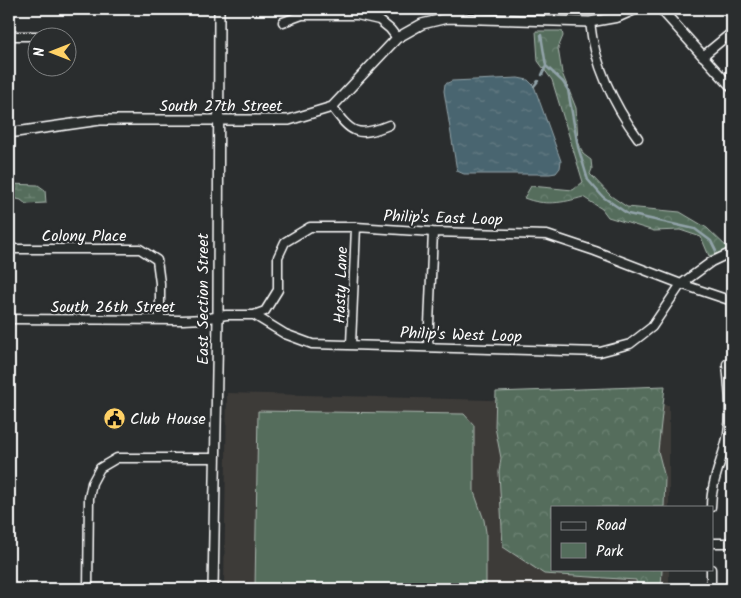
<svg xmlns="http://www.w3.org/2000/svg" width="741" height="598" font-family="Kalam,sans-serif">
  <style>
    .built { fill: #3e3b39 }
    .forest { fill: url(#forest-crowns); stroke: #aab6ae }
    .wetland { fill: url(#wetland-marsh); stroke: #aab6ae }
    .green { fill: #546d5c; stroke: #aab6ae }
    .water { fill: url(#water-ripples); stroke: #92a3a9 }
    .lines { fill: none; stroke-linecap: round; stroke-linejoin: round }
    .stream { stroke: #92a3a9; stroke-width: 2.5 }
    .minor-casing { stroke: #fff; stroke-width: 11 }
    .tertiary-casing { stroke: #fff; stroke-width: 12 }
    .minor { stroke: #2a2d2e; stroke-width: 8 }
    .tertiary { stroke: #2a2d2e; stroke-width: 9 }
    .labels { text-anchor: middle; stroke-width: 4.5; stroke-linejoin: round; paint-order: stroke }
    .street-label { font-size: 16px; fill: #fff; stroke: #2a2d2e }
    .poi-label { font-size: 16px; fill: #fff; stroke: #2a2d2e; text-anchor: start }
  </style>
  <defs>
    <pattern id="forest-crowns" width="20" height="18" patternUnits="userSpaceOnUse" patternTransform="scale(1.25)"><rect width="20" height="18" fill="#546d5c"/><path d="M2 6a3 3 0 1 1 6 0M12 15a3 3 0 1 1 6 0" fill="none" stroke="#6e8374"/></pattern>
    <pattern id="wetland-marsh" width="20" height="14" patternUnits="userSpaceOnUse" patternTransform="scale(1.25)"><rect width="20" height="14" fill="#546d5c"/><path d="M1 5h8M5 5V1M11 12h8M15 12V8" fill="none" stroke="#6e8374"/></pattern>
    <pattern id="water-ripples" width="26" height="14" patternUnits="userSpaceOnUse" patternTransform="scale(1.25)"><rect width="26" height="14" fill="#4a656f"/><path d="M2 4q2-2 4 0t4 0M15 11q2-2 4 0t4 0" fill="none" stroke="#657c85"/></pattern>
  </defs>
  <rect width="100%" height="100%" fill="#2a2d2e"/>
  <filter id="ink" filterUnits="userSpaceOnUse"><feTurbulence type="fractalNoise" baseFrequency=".02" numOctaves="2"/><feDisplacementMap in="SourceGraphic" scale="10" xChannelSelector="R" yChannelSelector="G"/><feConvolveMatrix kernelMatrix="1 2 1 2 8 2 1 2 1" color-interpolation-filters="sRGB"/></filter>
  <g filter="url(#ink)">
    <path class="built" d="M227,393L669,405V507H552V569H669V589H224Z"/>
    <path class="forest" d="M536,31H562L563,36L558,48L562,73L576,108L578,141L583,154L591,160L592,169L590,174L611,196L627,207L680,212L707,228L730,250L709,256L701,237L680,230L654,231L608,217L602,209L583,197C563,203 544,206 524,198L531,186L573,190L583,182L552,80L538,61Z
      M665,386L658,451L665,478L664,507H552V569H662L661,589H637L636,580L544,574L503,547L499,472L501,458L495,427L496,392Z"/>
    <path class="wetland" d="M9,184L38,185L45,190L46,203L26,204L21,200L9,197Z"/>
    <path class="green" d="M258,411L464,414L474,425V492L484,520L486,532V589L255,587Z"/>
    <path class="water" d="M518,78L528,80L534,86L561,161L560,168L556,173L550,174H464L457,171L444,91L445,84L452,81Z"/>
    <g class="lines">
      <path class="stream" d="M528,9L535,11
        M541,35L546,66L563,82L568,90L578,147L588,180L603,197L628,214L695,229L711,241L716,251
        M542,75L546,66
        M534,86L538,81"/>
      <defs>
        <path id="minor" d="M283,22L302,15H357L379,20L390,29L397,38
          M590,22C594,63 613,104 638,138
          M732,32L703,56L732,88
          M9,36H40
          M332,107C351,133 357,138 389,125
          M9,249H140L157,260L160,283V320
          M254,315L265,311L278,290V257L285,242L310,227H356L433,232L547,235L595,251L681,284L732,301
          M9,319L183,320L204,319L226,315H254L285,334L312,344L600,352L630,344L652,327L681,284L711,262L732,252
          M351,344L356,227
          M428,347L433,232
          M711,507C711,481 723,459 728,434C732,411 729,387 727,364
          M712,543H732
          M88,589L89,498L92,483L100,468L117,458H215
          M711,589V569"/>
        <path id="tertiary" d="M661,9L703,56
          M9,133L100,120H289L332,107L397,38L422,24L447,18L590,22L618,17L636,9
          M213,589L218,317L219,9"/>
      </defs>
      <use href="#minor" class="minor-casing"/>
      <use href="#tertiary" class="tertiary-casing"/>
      <use href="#minor" class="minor"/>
      <use href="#tertiary" class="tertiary"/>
    </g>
  </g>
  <defs>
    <symbol id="civic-disc" viewBox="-11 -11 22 22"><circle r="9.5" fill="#ffd166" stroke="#2a2d2e"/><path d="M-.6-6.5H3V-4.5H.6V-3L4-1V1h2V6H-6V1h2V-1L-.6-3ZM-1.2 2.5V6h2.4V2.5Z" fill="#111"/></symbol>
  </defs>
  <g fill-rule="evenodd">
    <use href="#civic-disc" x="102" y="406" width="25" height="25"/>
  </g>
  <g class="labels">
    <g class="street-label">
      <text x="221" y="111">South 27th Street</text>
      <text transform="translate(443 217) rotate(2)" y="6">Philip's East Loop</text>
      <text x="84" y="241">Colony Place</text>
      <text transform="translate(340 285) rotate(-88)" y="6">Hasty Lane</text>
      <text transform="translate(202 299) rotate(-90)" y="6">East Section Street</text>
      <text x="113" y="312">South 26th Street</text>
      <text transform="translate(461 334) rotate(2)" y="6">Philip's West Loop</text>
    </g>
    <g class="poi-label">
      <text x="130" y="424">Club House</text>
    </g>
  </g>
  <rect width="741" height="598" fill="none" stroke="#2a2d2e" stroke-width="30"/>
  <rect x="15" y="15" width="711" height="568" fill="none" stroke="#fff" stroke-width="2" filter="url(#ink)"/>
  <rect x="551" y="506" width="162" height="65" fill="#2a2d2e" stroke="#7f8182"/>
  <rect x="561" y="522" width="25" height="8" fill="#2a2d2e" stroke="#7f8182"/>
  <text x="596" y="530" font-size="15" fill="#ffffff">Road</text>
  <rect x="561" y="543" width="25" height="15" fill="#546d5c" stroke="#7f8182"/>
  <text x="596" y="556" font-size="15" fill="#ffffff">Park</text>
  <g transform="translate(52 52) rotate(270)"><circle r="24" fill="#2a2d2e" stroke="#7f8182"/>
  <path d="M0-4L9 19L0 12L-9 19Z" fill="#ffd166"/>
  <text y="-8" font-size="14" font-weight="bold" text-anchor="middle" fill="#ffffff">N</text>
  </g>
</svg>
